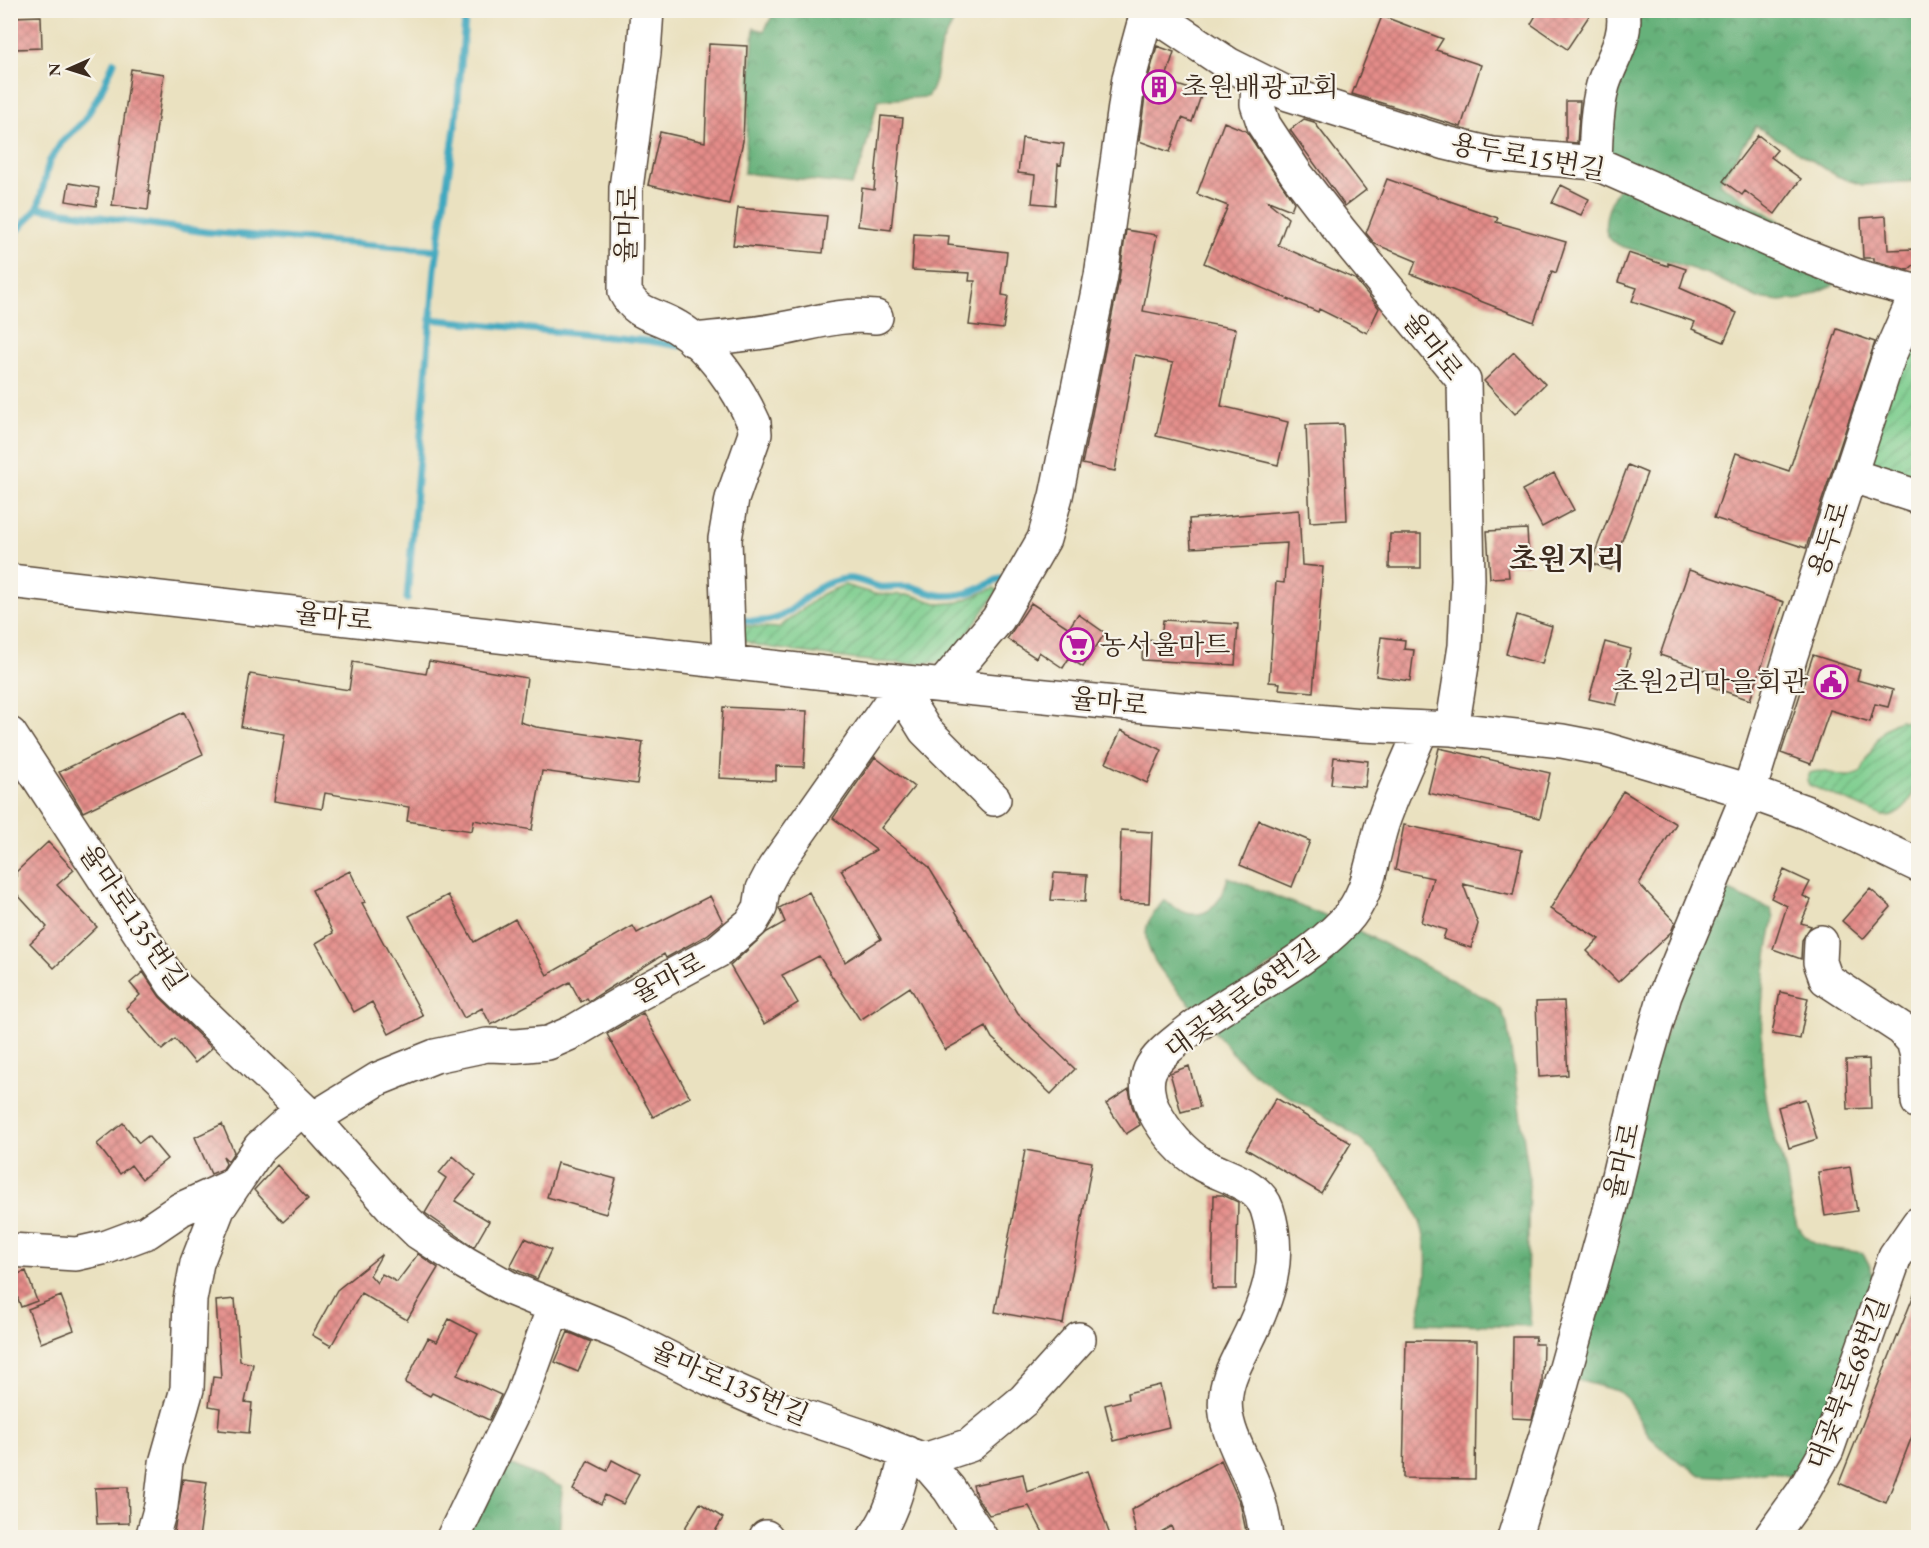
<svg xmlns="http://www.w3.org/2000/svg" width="1929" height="1548" font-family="'EB Garamond','Noto Serif KR',serif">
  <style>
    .forest { fill: url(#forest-crowns); stroke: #506e4c; stroke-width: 1.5 }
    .garden { fill: url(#garden-furrows); stroke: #5c7c56; stroke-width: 1.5 }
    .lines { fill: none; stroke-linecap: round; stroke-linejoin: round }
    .stream { stroke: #3fa8bf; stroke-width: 7 }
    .building { fill: url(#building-cross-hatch) }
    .minor-casing { stroke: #554536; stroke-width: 36 }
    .minor { stroke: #fff; stroke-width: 33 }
    .labels { text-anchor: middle; stroke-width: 4.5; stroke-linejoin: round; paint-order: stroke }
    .poi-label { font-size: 27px; fill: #3b2a1e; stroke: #f7f3e8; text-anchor: start }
    .street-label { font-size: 27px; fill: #3b2a1e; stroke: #f7f3e8 }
    .quarter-label { font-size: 30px; font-weight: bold; fill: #3b2a1e; stroke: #f7f3e8 }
  </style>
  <defs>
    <pattern id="forest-crowns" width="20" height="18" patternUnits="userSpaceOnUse" patternTransform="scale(1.5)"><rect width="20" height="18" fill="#66b17a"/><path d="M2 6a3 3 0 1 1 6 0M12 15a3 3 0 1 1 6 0" fill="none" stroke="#559063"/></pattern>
    <pattern id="garden-furrows" width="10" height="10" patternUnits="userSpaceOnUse" patternTransform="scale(1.5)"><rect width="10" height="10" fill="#7ece8f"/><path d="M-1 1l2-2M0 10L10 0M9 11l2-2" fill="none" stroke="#68a774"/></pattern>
    <pattern id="building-cross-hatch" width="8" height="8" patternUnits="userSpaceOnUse" patternTransform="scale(1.5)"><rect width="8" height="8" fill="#e48c89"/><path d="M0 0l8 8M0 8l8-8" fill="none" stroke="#ba736f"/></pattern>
  </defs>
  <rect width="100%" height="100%" fill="#f7f3e8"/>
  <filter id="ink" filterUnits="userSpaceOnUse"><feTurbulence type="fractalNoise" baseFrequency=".0167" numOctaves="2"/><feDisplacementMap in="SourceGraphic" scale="12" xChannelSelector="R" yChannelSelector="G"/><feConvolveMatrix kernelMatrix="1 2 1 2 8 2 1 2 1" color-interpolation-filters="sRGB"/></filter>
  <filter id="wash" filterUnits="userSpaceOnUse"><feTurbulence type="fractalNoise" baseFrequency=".008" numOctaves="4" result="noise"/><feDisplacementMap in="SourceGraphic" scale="24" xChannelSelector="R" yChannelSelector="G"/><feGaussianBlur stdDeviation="1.35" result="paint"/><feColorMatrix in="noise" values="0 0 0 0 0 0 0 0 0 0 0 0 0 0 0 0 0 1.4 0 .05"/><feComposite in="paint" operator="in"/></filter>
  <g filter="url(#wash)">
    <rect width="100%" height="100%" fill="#eae1c0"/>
    <path class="forest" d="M899,10L906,15L931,11H956C955,25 946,33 941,46C936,63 938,84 927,97L878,100L862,162L851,185L744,173L754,28L764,31L775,11Z
      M1679,10L1918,11V181L1862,185L1837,176L1756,126L1719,183L1778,220L1828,257L1615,162L1606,147V122L1634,27L1643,15Z
      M1622,186L1838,283L1802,299L1780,301L1758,298L1708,274L1621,246C1615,243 1610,241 1607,234C1602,222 1612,193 1622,186Z
      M1228,877L1337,921L1199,1014C1181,992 1136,954 1148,923C1152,915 1159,907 1164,900C1196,926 1218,915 1228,877Z
      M1729,891L1771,909L1774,918C1760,981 1757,1052 1769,1115C1772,1135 1781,1153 1786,1172C1790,1193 1790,1222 1806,1237C1823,1253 1842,1248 1862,1253C1875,1270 1875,1283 1872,1304L1799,1474L1788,1476L1770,1471L1729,1477L1701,1475L1671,1456L1650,1437L1627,1399L1618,1391L1577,1380L1647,1084L1719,893Z
      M1350,926L1491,1001L1501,1010L1507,1023L1529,1175L1527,1289L1531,1326L1417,1323C1423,1299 1428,1275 1426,1250C1422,1202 1383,1154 1344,1128C1319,1111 1290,1099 1265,1082C1242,1067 1225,1043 1207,1023Z
      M503,1461L562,1487L559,1537L461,1538Z"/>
    <path class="garden" d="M1918,311V491L1866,467Z
      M844,585L875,594L912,595L940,604L959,602L994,588L998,591L949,659C918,673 799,651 759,646L743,640L742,628L746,626L778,628L822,594Z
      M1900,720L1918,724C1918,751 1924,818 1883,816L1809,785L1807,780L1810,773C1828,766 1844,784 1861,772C1872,752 1878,727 1900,720Z"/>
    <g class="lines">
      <path class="stream" d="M114,62L100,93L84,121L61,143L49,162L38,208L206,232L438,250
        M10,239L38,208
        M430,319L649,341L680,346
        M407,599L435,269L456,120L466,10
        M738,619C799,632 796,585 845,579C857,577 868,585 880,587C891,588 902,585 912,587C921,589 930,594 939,595C962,598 981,589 1000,578"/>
    </g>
    <g id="blocks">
      <path class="building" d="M1539,10H1593L1567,49L1531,24Z
        M41,16L42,48L15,49L14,17Z
        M1382,16L1443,39L1436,50L1481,65L1461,127L1352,94Z
        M709,44L747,46L743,141L729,204L648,185L660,132L705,142Z
        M1157,46L1174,52L1165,81L1202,93L1192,122L1182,118L1170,152L1139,141L1147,82Z
        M131,69L164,74L148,191L150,192L148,210L112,205Z
        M1566,101H1580L1577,143L1566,142Z
        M881,116L903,118L891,230L858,226L862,188L874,190Z
        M1304,119L1314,122L1366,190L1345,206L1290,130Z
        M1224,122L1246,131L1294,202L1291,210L1266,200L1288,218L1278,245L1355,279L1379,308L1367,333L1319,309L1318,312L1204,263L1228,206L1197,194Z
        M1758,135L1777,150L1771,157L1801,179L1775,214L1745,191L1742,195L1723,181Z
        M1022,138L1064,144L1061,165L1058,164L1055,205L1032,203L1035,175L1018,173Z
        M1387,179L1498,218L1496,222L1566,242L1556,273L1552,271L1534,322L1411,274L1416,261L1375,244L1366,233Z
        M69,183L99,188L96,206L66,201Z
        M1561,185L1589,199L1581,215L1552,203Z
        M738,208L827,216L823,253L733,245Z
        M1886,216L1888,250L1915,249V264L1908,270L1874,261V258H1863L1861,218Z
        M1126,230L1157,235L1143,311L1236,329L1221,406L1288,422L1278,465L1156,436L1173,363L1135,355L1115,471L1082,464L1119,280Z
        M914,234L949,236L948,245L1007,252L1002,295L1008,296L1003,329L969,325L975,281H969L970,273L912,270Z
        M1628,253L1668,266V263L1686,269L1680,288L1737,313L1724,342L1692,329L1695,322L1632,301L1637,288L1618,282Z
        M1837,329L1875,342L1806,548L1714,518L1736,453L1789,471Z
        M1514,352L1545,384L1515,414L1484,381Z
        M1343,424L1347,520L1310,522L1306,425Z
        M1628,465L1647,473L1611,570L1591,563Z
        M1554,473L1574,510L1542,527L1522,490Z
        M1299,510L1302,565L1323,567L1313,692L1279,689L1280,683L1269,682L1276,582L1284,583L1287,543L1191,548L1189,519Z
        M1527,529L1529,564L1508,565L1509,577L1490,578L1487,531Z
        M1390,534H1421V568H1389Z
        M1689,570L1784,602L1750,700L1712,687L1716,674L1660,655Z
        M1031,603L1069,628L1078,614L1105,633L1083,667L1069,658L1063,668L1039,652L1036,658L1007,639Z
        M1517,615L1552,626L1542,664L1506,654Z
        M1163,620L1238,624L1235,665L1142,660L1143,640L1161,641Z
        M1381,637L1405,640L1404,649L1414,650L1410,681L1376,676Z
        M1605,642L1631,649L1616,705L1589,699Z
        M1813,655L1860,670L1857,680L1893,690L1888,707L1875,704L1870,722L1830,710L1811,764L1781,753Z
        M429,661L527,678L520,722L536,727L643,742L637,784L542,771L532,830L474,820L472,831L407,821L409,807L325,793L322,809L274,801L285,734L241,727L250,674L349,690L353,662L426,674Z
        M723,707L807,711L804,767L776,766V781L719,778Z
        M184,712L203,754L83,812L59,772Z
        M1121,730L1162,750L1147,783L1106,763Z
        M1439,748L1550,773L1540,818L1428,793Z
        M875,757L914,787L881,828L928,866L1018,1014L1075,1069L1051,1094L992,1038L986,1027L945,1050L910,987L860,1020L819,956L782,975L798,1003L764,1024L730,966L767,932L785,922L779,908L809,892L845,962L881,939L841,870L876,850L833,818Z
        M1334,757L1368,761L1365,787L1331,784Z
        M1623,791L1676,824L1639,884L1675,922L1671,932L1618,982L1587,951L1599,939L1550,909Z
        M1259,820L1310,841L1292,887L1240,865Z
        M1404,825L1522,850L1513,895L1463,884L1478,924L1471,948L1443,939L1446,930L1421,922L1433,878L1395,870Z
        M1121,830L1152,832L1149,903L1119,902Z
        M48,842L74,870L57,885L97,927L54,968L30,943L47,927L16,893V872Z
        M1784,870L1810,882L1803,896L1811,900L1801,923L1811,926L1802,940L1801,959L1773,949L1787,906L1771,898Z
        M350,871L365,902L362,903L423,1016L389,1034L372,1002L354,1012L316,943L333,933L312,890Z
        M1054,873L1087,875L1085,902L1051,900Z
        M1870,889L1891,907L1863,939L1842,921Z
        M448,895L474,942L515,919L547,975L633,926L637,933L710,896L723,922L707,935L666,958L664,954L589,1001L587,998L581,1002L570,982L491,1025L482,1008L464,1018L409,916Z
        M143,972L160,997L212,1048L195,1063L175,1039L162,1050L126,1008L140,995L130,983Z
        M1780,992L1808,998L1800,1039L1772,1034Z
        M1564,1001L1568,1075L1539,1077L1536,1002Z
        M643,1013L690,1097L653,1117L607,1034Z
        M1869,1059L1871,1108L1848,1109L1846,1060Z
        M1189,1066L1200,1107L1181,1112L1170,1073Z
        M1129,1089L1132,1106L1140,1125L1126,1134L1106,1104Z
        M1276,1098L1351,1143L1321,1193L1246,1149Z
        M1805,1099L1817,1139L1789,1148L1778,1107Z
        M123,1123L139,1143L148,1136L167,1159L142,1179L131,1165L120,1174L97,1144Z
        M222,1124L234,1152L228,1161L223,1156L226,1164L223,1169L211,1174L195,1137Z
        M1025,1150L1092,1162L1063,1324L995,1312Z
        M453,1156L476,1176L455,1201L489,1221L474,1247L425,1213L446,1178L439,1173Z
        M557,1163L616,1179L606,1214L547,1197Z
        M277,1165L308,1199L283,1222L254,1190Z
        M1850,1167L1857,1211L1825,1216L1818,1172Z
        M1214,1195H1223L1238,1202L1236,1289H1212Z
        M525,1238L551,1250L537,1279L510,1267Z
        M382,1254L370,1275L377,1283L382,1274L397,1282L418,1254L438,1268L407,1320L361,1293L331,1346L312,1335L337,1290Z
        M26,1271L37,1301L21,1307L10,1277Z
        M1917,1287L1918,1421L1886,1503L1839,1483Z
        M61,1296L74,1330L41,1343L28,1309Z
        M235,1299L240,1361L253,1364L245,1402L252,1403L249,1433L218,1430L220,1408L209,1406L213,1377L221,1378L216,1301Z
        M449,1319L478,1334L457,1375L501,1395L489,1420L432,1393L430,1396L405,1383L428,1338L437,1342Z
        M568,1332L591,1342L578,1372L555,1362Z
        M1513,1337H1536L1535,1344H1543L1542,1383L1532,1419L1512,1418Z
        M1406,1340L1477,1341L1475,1479L1403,1478Z
        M1160,1385L1169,1427L1114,1441L1105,1405L1128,1399L1127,1393Z
        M612,1460L639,1474L623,1504L605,1495L601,1504L573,1490L588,1461L607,1471Z
        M1221,1460L1240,1503L1247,1536L1176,1538L1171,1526L1151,1538H1137L1131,1510Z
        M1087,1471L1111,1538H1046L1029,1506L989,1515L976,1496L973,1485L1023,1474L1027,1492Z
        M183,1479L207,1482L199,1538H173Z
        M128,1487L129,1523L97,1524L95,1488Z
        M700,1503L723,1518L711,1538H679Z"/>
    </g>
  </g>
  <g filter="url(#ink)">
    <use href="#blocks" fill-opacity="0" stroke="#554536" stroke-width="1.5"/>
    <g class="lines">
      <defs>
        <path id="minor" d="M647,10L644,53L626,188L625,292C637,316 656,314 677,327C711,347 738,387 754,423L755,434L732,499L725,539L729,662
          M1147,10L1228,64L1288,94L1446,143L1492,154L1595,163L1801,254L1860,277L1918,292
          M1258,81L1257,104L1264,125L1297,175L1341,232L1464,381L1468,580L1465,646L1452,729
          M1595,163C1596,137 1596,111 1603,85C1611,59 1628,39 1623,10
          M693,340C721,337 749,335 776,330C812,324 838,313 876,317
          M1850,475L1918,497
          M10,581L905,682L1145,706L1361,725L1452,729L1562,741L1604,749L1749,792L1808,813L1918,865
          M905,682L912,709L925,730L994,799
          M942,686L998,619L1044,539L1056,496L1101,276L1129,78L1147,12
          M10,734L173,984L313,1119L391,1206L419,1233L465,1263L509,1288L619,1333L710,1379L769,1405L868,1438L924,1460L949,1489L981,1538
          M1821,942L1820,962L1826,979L1902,1029L1913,1041L1917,1056L1918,1102
          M313,1119L378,1079L435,1056L487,1045L516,1046L548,1043L573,1032L629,999L718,951L751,923L760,908L763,889L774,868L905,682
          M10,1250L76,1254L107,1247L147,1232L181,1209L234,1185
          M924,1460L970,1445L1024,1400L1079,1339
          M766,1537L767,1538
          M152,1538L161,1506L166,1463L187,1389L190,1300L197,1263L218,1209L234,1185L260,1147L302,1109
          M453,1538L522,1395L554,1307
          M874,1538C893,1513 899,1483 907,1453
          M1266,1538C1264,1519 1260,1501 1253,1484C1242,1456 1221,1425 1226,1394C1228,1376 1238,1359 1246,1343C1268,1299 1283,1258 1267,1209C1258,1183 1224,1177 1203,1165C1180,1151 1165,1132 1153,1109C1148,1098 1145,1082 1150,1070C1157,1055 1173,1044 1185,1034C1235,994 1299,969 1344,922C1373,891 1371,853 1385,816C1396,786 1410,757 1422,728
          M1514,1538L1557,1400L1609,1214L1644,1067L1665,995L1749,792L1791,655L1889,356L1918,290
          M1770,1538L1803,1492L1827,1450L1895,1257L1918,1224"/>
      </defs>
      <use href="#minor" class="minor-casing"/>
      <use href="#minor" class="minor"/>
    </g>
  </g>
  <defs>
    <symbol id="building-ring" viewBox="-11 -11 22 22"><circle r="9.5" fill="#f7f3e8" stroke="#b5179e" stroke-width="1.5"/><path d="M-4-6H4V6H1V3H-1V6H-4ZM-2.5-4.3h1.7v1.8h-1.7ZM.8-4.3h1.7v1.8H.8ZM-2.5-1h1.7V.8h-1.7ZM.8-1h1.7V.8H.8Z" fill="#b5179e"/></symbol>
    <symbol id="supermarket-ring" viewBox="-11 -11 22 22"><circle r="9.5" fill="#f7f3e8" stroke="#b5179e" stroke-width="1.5"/><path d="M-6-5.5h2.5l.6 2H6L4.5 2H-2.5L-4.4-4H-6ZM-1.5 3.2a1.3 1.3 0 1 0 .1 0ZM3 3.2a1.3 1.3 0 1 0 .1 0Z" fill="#b5179e"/></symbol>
    <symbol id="civic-ring" viewBox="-11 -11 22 22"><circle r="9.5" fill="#f7f3e8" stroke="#b5179e" stroke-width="1.5"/><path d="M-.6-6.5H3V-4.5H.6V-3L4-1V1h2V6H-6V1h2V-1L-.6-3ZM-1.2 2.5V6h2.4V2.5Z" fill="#b5179e"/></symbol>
  </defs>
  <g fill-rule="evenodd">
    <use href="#building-ring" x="1140" y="68" width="38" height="38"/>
    <use href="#supermarket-ring" x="1058" y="626" width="38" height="38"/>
    <use href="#civic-ring" x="1812" y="663" width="38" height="38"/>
  </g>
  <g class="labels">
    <g class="poi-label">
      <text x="1182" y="96">초원배광교회</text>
      <text x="1100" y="654">농서울마트</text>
      <text x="1808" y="691" text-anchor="end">초원2리마을회관</text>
    </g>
    <g class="street-label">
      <text transform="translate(1528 157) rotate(10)" y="9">용두로15번길</text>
      <text transform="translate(627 224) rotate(-88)" y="9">율마로</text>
      <text transform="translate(1433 346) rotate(52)" y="9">율마로</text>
      <text transform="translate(1829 539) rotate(-72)" y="9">용두로</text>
      <text transform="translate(334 617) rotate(6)" y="9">율마로</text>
      <text transform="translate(1109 702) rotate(6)" y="9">율마로</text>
      <text transform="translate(133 917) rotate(56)" y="9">율마로135번길</text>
      <text transform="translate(668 978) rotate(-28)" y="9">율마로</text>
      <text transform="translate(1242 999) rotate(-36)" y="9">대곶북로68번길</text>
      <text transform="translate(1622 1161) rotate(-77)" y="9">율마로</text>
      <text transform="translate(730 1383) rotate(24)" y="9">율마로135번길</text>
      <text transform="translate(1848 1383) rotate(-69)" y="9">대곶북로68번길</text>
    </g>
    <g class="quarter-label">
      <text x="1567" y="569">초원지리</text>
    </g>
  </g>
  <rect width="1929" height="1548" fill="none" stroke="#f7f3e8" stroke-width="36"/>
  <g transform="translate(69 69) rotate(267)" stroke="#f7f3e8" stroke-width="4.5" paint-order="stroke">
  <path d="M0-4.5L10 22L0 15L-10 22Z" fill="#3b2a1e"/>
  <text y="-9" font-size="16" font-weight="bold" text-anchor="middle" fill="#3b2a1e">N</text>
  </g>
</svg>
